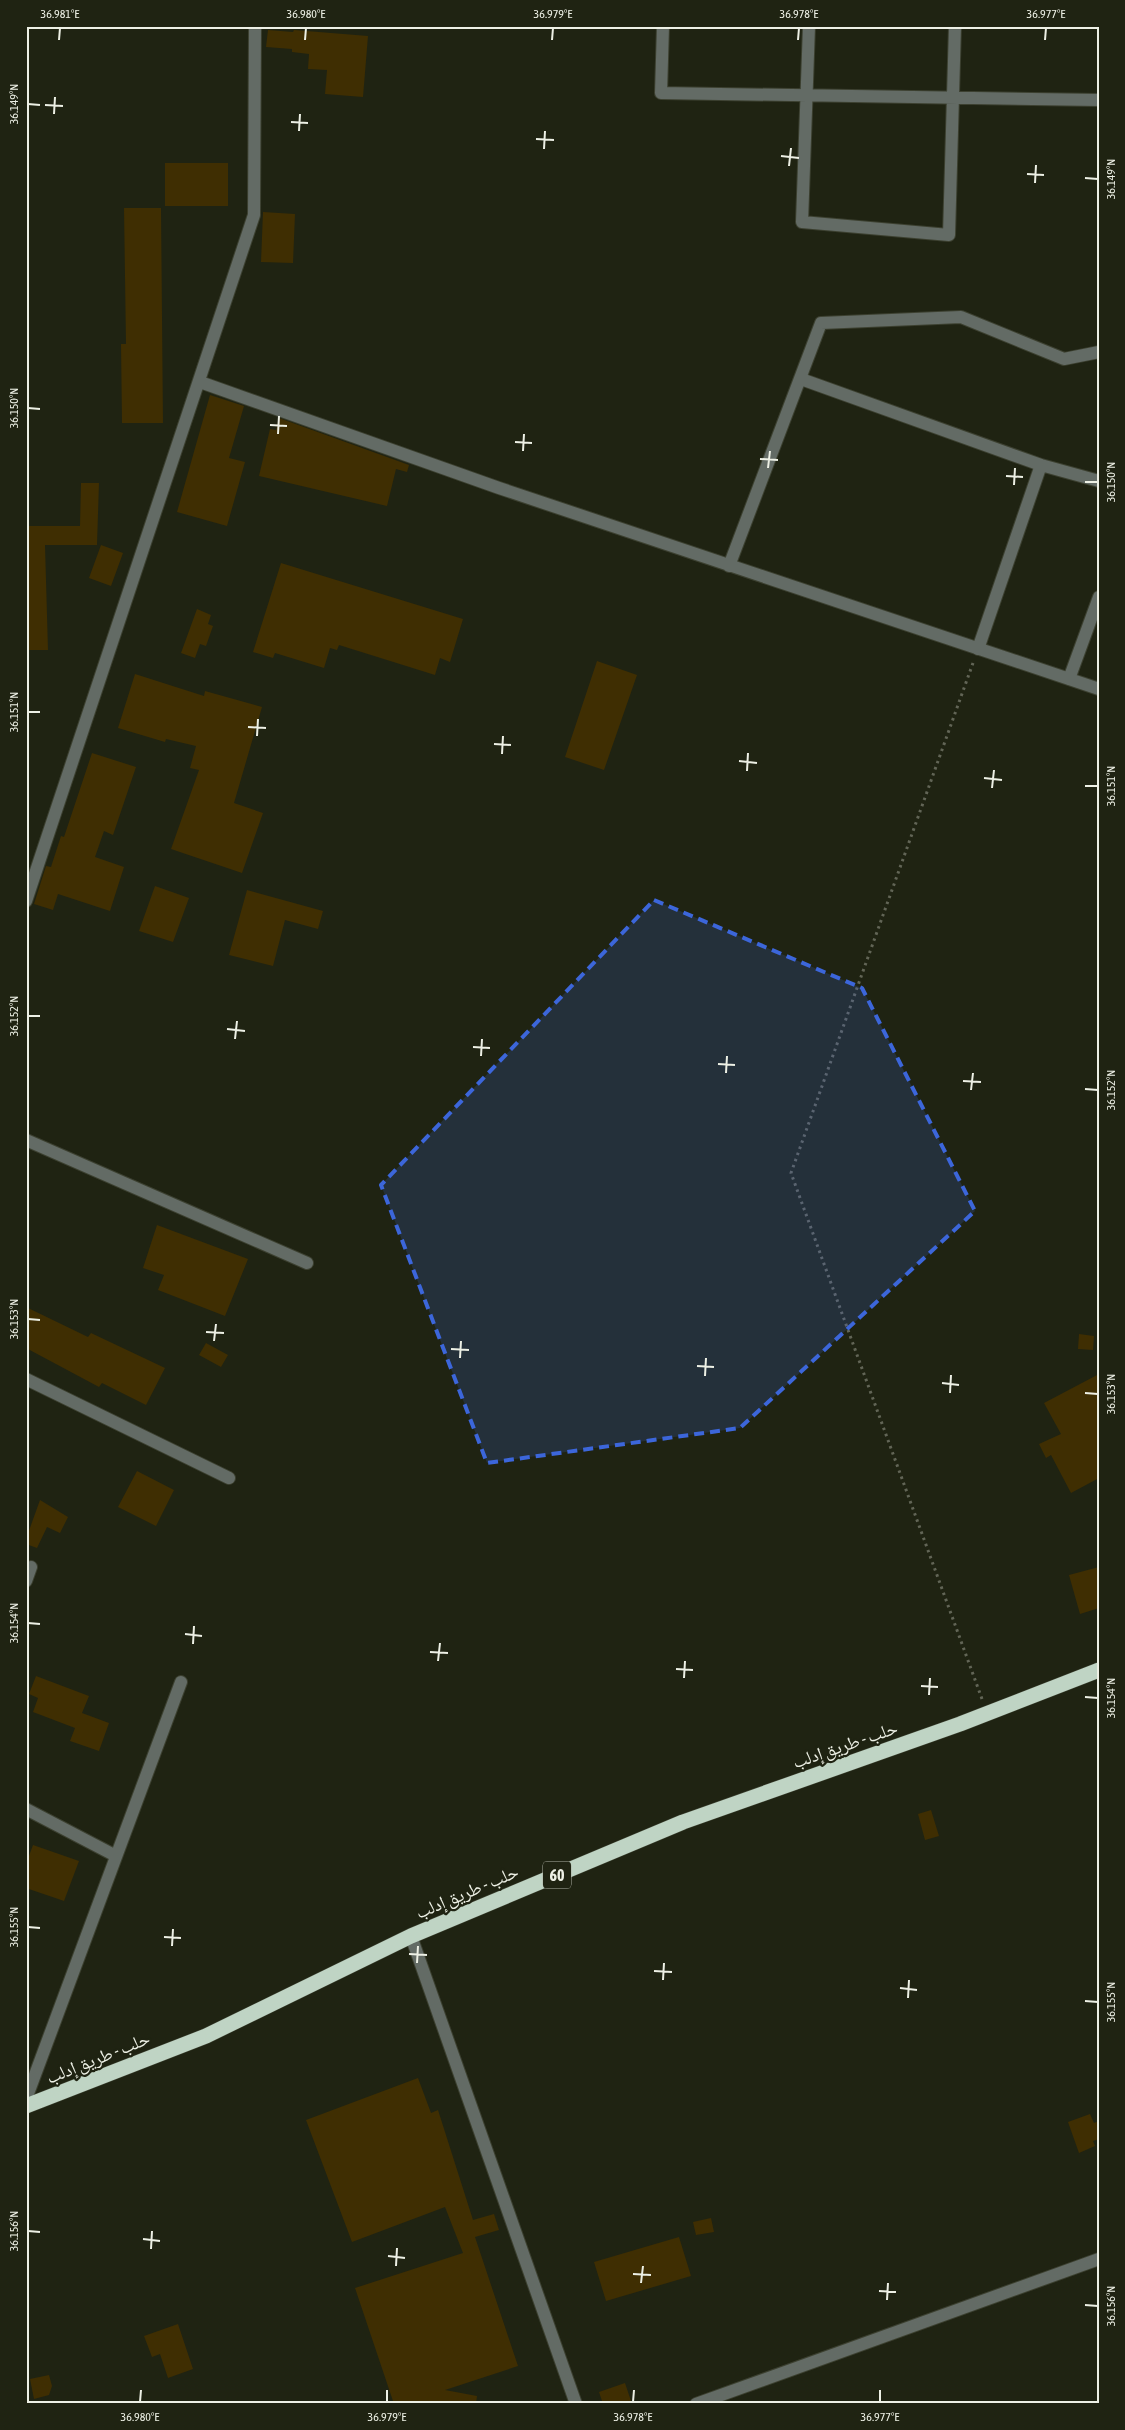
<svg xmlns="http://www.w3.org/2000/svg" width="1125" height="2430" font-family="'Asap Condensed','Noto Naskh Arabic',sans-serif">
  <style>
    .building { fill: #3f2e02 }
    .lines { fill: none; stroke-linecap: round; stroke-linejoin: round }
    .street-casing { stroke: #3c4030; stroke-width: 14 }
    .highway-casing { stroke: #3c4030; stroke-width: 16 }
    .path { stroke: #626556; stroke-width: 3; stroke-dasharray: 2.5 4; stroke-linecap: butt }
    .street { stroke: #636b65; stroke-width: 12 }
    .highway { stroke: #bfd4c4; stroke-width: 15 }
    .marked { fill: #3c66da; fill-opacity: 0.2; stroke: #3c66da; stroke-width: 4; stroke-dasharray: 10 6; stroke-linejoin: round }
    .ticks { fill: none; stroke: #edf0e5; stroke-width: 2 }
    .labels { text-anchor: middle; stroke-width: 4.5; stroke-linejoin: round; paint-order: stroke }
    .shield { fill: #1f2312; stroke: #afb2a6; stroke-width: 1 }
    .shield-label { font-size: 16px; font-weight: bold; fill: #edf0e5 }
    .street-label { font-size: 18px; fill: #edf0e5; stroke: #1f2312 }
    .neatline { fill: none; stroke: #edf0e5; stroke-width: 2 }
    .ticks-label { font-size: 12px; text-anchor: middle; fill: #edf0e5 }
  </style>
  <rect width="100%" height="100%" fill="#1f2312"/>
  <path class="building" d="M268,30L293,32L294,30L368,36L363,97L325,94L327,70L308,69L309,54L292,52V49L266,47Z
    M165,163H228V206H165Z
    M124,208H161L163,423H122L121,344H126Z
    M263,212L295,214L293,263L261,262Z
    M210,395L244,406L229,458L245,462L227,526L177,512Z
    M279,418L409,465L407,472L396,469L387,506L259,476L270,429L276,430Z
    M81,483H99L97,545H45L48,650H26V526H80Z
    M101,545L123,553L111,586L89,578Z
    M281,563L463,619L450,662L440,658L435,675L339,645L337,650L330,648L324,668L275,653L273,658L253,652Z
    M197,609L211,615L208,624L213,626L206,646L200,644L195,658L181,653Z
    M597,661L637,675L604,770L565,757Z
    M135,674L204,696L205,691L262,707L234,803L263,813L242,873L171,849L199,770L190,768L196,746L166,739L165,742L118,728Z
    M92,753L136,767L113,835L104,831L95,857L124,867L110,911L58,894L53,910L34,904L46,866L51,867L61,836L64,837Z
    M155,886L189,898L173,942L139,931Z
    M247,890L323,911L318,929L285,920L273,966L229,955Z
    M157,1225L248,1259L225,1316L158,1290L164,1275L143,1268Z
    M26,1307L88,1337L91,1333L165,1368L146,1405L102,1383L99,1387L26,1348Z
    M1079,1334L1094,1336L1093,1350L1078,1349Z
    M206,1343L228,1355L221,1367L199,1355Z
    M1099,1374V1478L1071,1493L1051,1455L1046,1458L1039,1444L1061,1434L1044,1403Z
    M137,1471L174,1490L156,1526L118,1507Z
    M40,1500L68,1517L60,1533L47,1527L37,1548L26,1544V1539Z
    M1099,1567V1608L1080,1614L1069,1575Z
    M36,1676L89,1696L82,1713L109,1723L99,1751L70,1741L75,1728L33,1712L38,1698L29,1694Z
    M931,1810L939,1836L925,1840L918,1814Z
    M33,1845L79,1861L64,1901L26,1888V1864Z
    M418,2078L431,2113L438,2110L473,2220L494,2214L499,2230L475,2237L518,2366L445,2390L477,2396L476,2404H394L355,2288L463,2253L445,2207L352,2242L306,2120Z
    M1090,2114L1094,2123L1099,2121V2139L1093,2141L1095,2146L1079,2153L1068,2122Z
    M711,2218L714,2232L696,2235L693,2222Z
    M679,2237L691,2276L606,2301L594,2262Z
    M178,2324L193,2369L168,2378L160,2354L152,2357L144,2336Z
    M49,2375L52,2386L49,2395L34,2399L30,2379Z
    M625,2383L632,2404H603L599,2392Z"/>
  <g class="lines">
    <defs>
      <path id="street" d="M663,26L661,93L1099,100
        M809,26L802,222L949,235L955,26
        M801,379L1041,465L1099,481
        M200,382L499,488L1099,689
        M729,566L821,323L961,317L1064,359L1099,352
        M978,649L1041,465
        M1069,679L1099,597
        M26,901L254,215L255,26
        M26,1140L307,1263
        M26,1379L229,1478
        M26,1581L31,1567
        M26,1809L116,1856
        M411,1936L576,2404
        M26,2099L181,1682
        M696,2404L1099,2259"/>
      <path id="highway" d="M26,2106L206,2036L411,1936L683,1822L960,1724L1099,1670"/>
    </defs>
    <use href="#street" class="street-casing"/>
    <use href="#highway" class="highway-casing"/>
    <path class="path" d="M973,663L791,1173L982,1699"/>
    <use href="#street" class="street"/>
    <use href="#highway" class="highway"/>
  </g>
  <path class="marked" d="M654,900L862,988L975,1211L740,1428L487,1463L381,1185Z"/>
  <path class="ticks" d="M59,40L60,28M305,40L306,28M552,40L553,28M798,40L799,28M1045,40L1046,28M28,104L40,105M45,105L63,106M54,114L55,97M291,122L308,123M299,131L300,114M536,139L554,140M544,149L545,131M781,156L799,158M789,166L791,148M1027,174L1044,175M1085,178L1098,179M1035,183L1036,165M28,408L40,409M270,425L287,426M278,434L279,416M515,442L532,443M523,451L524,434M760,459L778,460M768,468L770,451M1006,476L1023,477M1085,482H1098M1014,485L1015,468M28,712H40M248,727L266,728M257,736L258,719M494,744L511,745M502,754L503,736M739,761L757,763M747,771L748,753M984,778L1002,780M1085,786H1098M992,788L994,770M28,1016H40M227,1029L245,1031M235,1039L237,1021M473,1047L490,1048M481,1056L482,1039M718,1064L735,1065M726,1073L727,1056M963,1081L981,1082M1085,1089L1098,1090M971,1090L973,1073M28,1319L40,1320M206,1332L224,1333M214,1341L216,1324M451,1349L469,1350M460,1358L461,1341M697,1366L714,1367M705,1376L706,1358M942,1383L959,1385M950,1393L951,1375M1085,1393L1098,1394M28,1623L40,1624M185,1634L202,1636M193,1644L194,1626M430,1652L448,1653M438,1661L440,1643M676,1669L693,1670M684,1678L685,1661M921,1686L938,1687M929,1695L930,1678M1085,1697L1098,1698M28,1927L40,1928M164,1937L181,1938M172,1946L173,1929M409,1954L427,1955M417,1963L418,1946M654,1971L672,1972M663,1980L664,1963M900,1988L917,1990M908,1998L909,1980M1085,2001L1098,2002M28,2231L40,2232M143,2239L160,2241M151,2249L152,2231M388,2256L405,2258M396,2266L397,2248M633,2274L651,2275M641,2283L643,2266M879,2291L896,2292M887,2300L888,2283M1085,2305L1098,2306M140,2402L141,2390M387,2402V2390M633,2402L634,2390M880,2402V2390"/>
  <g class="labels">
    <rect class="shield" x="543" y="1861.5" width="28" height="27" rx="4"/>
    <g class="shield-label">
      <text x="557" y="1881">60</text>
    </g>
    <g class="street-label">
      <text transform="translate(845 1745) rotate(-19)" y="6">حلب - طريق إدلب</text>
      <text transform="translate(467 1892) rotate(-23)" y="6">حلب - طريق إدلب</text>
      <text transform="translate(98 2058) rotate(-22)" y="6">حلب - طريق إدلب</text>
    </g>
  </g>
  <rect width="1125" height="2430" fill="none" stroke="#1f2312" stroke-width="55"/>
  <rect x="28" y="28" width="1070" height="2374" class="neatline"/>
  <g class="ticks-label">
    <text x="60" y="18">36.981°E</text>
    <text x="306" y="18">36.980°E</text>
    <text x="553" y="18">36.979°E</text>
    <text x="799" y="18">36.978°E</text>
    <text x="1046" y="18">36.977°E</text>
    <text transform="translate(14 104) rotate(-90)" y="4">36.149°N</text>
    <text transform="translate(1111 179) rotate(-90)" y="4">36.149°N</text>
    <text transform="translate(14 408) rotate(-90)" y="4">36.150°N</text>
    <text transform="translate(1111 482) rotate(-90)" y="4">36.150°N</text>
    <text transform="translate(14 712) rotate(-90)" y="4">36.151°N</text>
    <text transform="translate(1111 786) rotate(-90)" y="4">36.151°N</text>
    <text transform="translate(14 1016) rotate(-90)" y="4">36.152°N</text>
    <text transform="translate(1111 1090) rotate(-90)" y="4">36.152°N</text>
    <text transform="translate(14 1319) rotate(-90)" y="4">36.153°N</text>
    <text transform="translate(1111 1394) rotate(-90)" y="4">36.153°N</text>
    <text transform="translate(14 1623) rotate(-90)" y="4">36.154°N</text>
    <text transform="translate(1111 1698) rotate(-90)" y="4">36.154°N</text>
    <text transform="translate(14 1927) rotate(-90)" y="4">36.155°N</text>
    <text transform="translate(1111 2002) rotate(-90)" y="4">36.155°N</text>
    <text transform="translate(14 2231) rotate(-90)" y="4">36.156°N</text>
    <text transform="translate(1111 2306) rotate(-90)" y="4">36.156°N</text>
    <text x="140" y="2421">36.980°E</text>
    <text x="387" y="2421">36.979°E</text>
    <text x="633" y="2421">36.978°E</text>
    <text x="880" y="2421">36.977°E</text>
  </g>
</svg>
